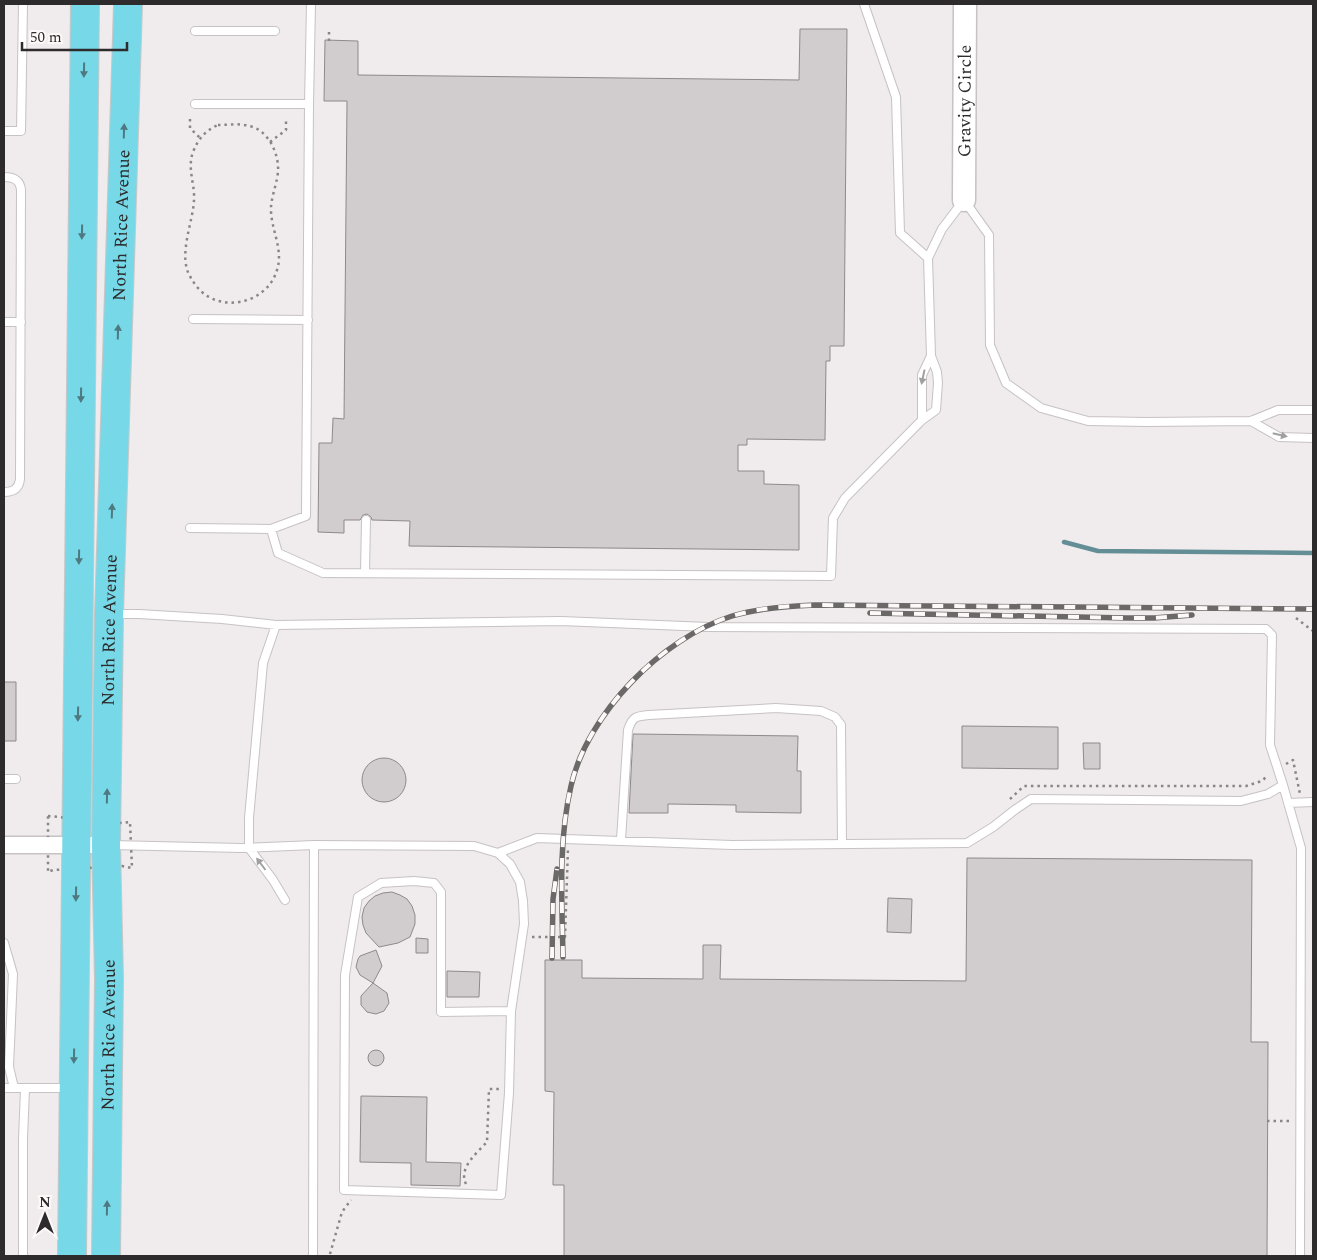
<svg xmlns="http://www.w3.org/2000/svg" width="1317" height="1260" font-family="Spectral,serif">
  <style>
    .lines { fill: none; stroke-linecap: round; stroke-linejoin: round }
    .stream { stroke: #638e95; stroke-width: 4.5 }
    .building { fill: #d1cccd; stroke: #8e898a }
    .lane-casing { stroke: #c7c2c3; stroke-width: 10 }
    .street-casing { stroke: #c7c2c3; stroke-width: 19 }
    .secondary-casing { stroke: #c7c2c3; stroke-width: 25 }
    .highway-casing { stroke: #c8c8c8; stroke-width: 30 }
    .path { stroke: #898686; stroke-width: 2.5; stroke-dasharray: 2.5 4; stroke-linecap: butt }
    .lane { stroke: #fff; stroke-width: 8 }
    .street { stroke: #fff; stroke-width: 16 }
    .secondary { stroke: #fff; stroke-width: 22 }
    .highway { stroke: #77d8e8; stroke-width: 28 }
    .rail-casing { stroke: #6b6868; stroke-width: 5.5 }
    .rail { stroke: #fef9f9; stroke-width: 4; stroke-dasharray: 11; stroke-linecap: butt }
    .oneway { fill: #4e7980 }
    .oneway2 { fill: #a0a0a0 }
    .labels { text-anchor: middle; stroke-width: 4.5; stroke-linejoin: round; paint-order: stroke }
    .street-label { font-size: 18px; fill: #2d2b2b; stroke: #fef9f9 }
  </style>
  <rect width="100%" height="100%" fill="#f0ebec"/>
  <g class="lines">
    <path class="stream" d="M1064,542L1098,551L1313,553"/>
  </g>
  <path class="building" d="M800,29H847L844,346H830V361H826L825,440L747,439V445H738V471H764V484L799,485V550L409,546L410,521L372,520L371,517L367,514L363,515L360,520H344V533L318,532L319,443H332L333,418L344,419L347,101H324L325,40L358,41V75L799,80Z
    M4,682H16V741H4Z
    M962,726L1058,727V769L962,768Z
    M633,734L798,736L797,771H801V813L736,812V805L668,804V813H629Z
    M1083,743H1100V769H1084Z
    M362 780a22 22 0 1 1 44 0a22 22 0 1 1-44 0Z
    M967,858L1252,860L1251,1042H1268L1267,1256H564V1185H553L554,1092L545,1091V960H582V978L703,979V945H721L720,979L966,981Z
    M392,892L400,895L407,899L412,906L415,915V924L410,937L398,943L379,947L366,933L363,925L362,917L364,908L369,901L375,896L383,893Z
    M888,898L912,899L911,933L887,932Z
    M416,938L428,939V953H416Z
    M376,950L382,966L373,983L387,993L389,1003L384,1011L376,1014L367,1012L361,1005V996L373,983L360,975L356,967L358,959L360,956Z
    M447,971L480,972L479,997H447Z
    M368 1058a8 8 0 1 1 16 0a8 8 0 1 1-16 0Z
    M361,1096L427,1097L426,1162L461,1163L460,1186L411,1185V1163L360,1162Z"/>
  <g class="lines">
    <defs>
      <path id="lane" d="M195,31H275
        M195,104H309L306,516L271,529L278,553L323,573L831,576L833,518L845,498L922,420L936,410L938,383L937,372L931,356L928,258L900,233L896,97L864,4
        M309,104L311,4
        M4,131H21L23,4
        M4,177C14,177 20,180 21,190L20,479C19,488 14,492 4,492
        M928,258L942,229L964,200L989,235L990,345L1006,383L1041,408L1088,421L1147,422L1251,421L1278,410H1313
        M193,319L308,320
        M4,322H21
        M922,420V375L931,356
        M1251,421L1279,437L1313,438
        M190,528L271,529
        M365,573L366,520
        M114,614H139L222,619L276,625L561,621L708,627L1266,629L1272,635L1270,745L1283,785L1268,794L1241,801L1031,799L1016,809L993,827L967,843L732,845L537,838L498,853
        M276,625L263,663L249,818V848L273,880L285,900
        M4,779H16
        M1283,785L1301,848L1300,1256
        M1288,803L1313,802
        M621,840L628,730C632,717 636,716 649,715L776,708L821,711L835,717L841,725L842,843
        M111,845L241,848L314,845L474,846L498,853L510,864L520,882L523,901L524,924L511,1011L509,1093L501,1195L344,1190L345,975L358,897L381,883L414,881L434,883L441,892V1012L511,1011
        M4,943L13,974L9,1067L14,1088H70
        M4,1088H14
        M23,1256V1139L25,1089
        M313,1256L314,845"/>
      <path id="street" d="M4,845H106"/>
      <g id="secondary">
        <path id="s1" d="M964,200L965,4"/>
      </g>
      <g id="highway">
        <path d="M72,1256L85,4"/>
        <path id="s2" d="M106,1256L109,979L106,845L109,614L128,4"/>
      </g>
    </defs>
    <use href="#lane" class="lane-casing"/>
    <use href="#street" class="street-casing"/>
    <use href="#secondary" class="secondary-casing"/>
    <use href="#highway" class="highway-casing"/>
    <path class="path" d="M329,41V31
      M190,119V128L200,138
      M218,125C228,125 239,123 249,126C266,129 277,149 278,166C279,179 272,193 271,207C270,228 284,249 277,270C269,298 234,311 209,297C201,293 195,285 191,278C177,257 193,223 194,200C195,184 187,168 193,152C198,139 206,130 218,125Z
      M270,142L286,130V120
      M1296,618L1313,631
      M1286,764L1293,760L1300,794
      M1010,799L1024,786H1246L1262,781L1268,775
      M48,816L122,823L130,822L132,868L122,866L53,870L48,872Z
      M532,937H565L568,848
      M1267,1121H1291
      M466,1184C458,1168 477,1153 487,1142L489,1089H500
      M330,1254L342,1212L351,1200"/>
    <use href="#lane" class="lane"/>
    <use href="#street" class="street"/>
    <use href="#secondary" class="secondary"/>
    <use href="#highway" class="highway"/>
    <defs>
      <path id="rail" d="M870,613L1127,618H1154L1192,615
        M563,957C562,900 558,842 571,786C587,714 662,638 732,616C759,608 787,606 815,605L1313,609
        M552,958L553,899L557,869"/>
    </defs>
    <use href="#rail" class="rail-casing"/>
    <use href="#rail" class="rail"/>
  </g>
  <defs><path id="oneway-solid" d="M-6-.8H1V-3.2L6.5 0L1 3.2V.8H-6Z" transform="scale(1.25)"/></defs>
  <g class="oneway">
    <use href="#oneway-solid" transform="translate(84 70) rotate(91)"/>
    <use href="#oneway-solid" transform="translate(124 131) rotate(-88)"/>
    <use href="#oneway-solid" transform="translate(82 232) rotate(91)"/>
    <use href="#oneway-solid" transform="translate(118 332) rotate(-88)"/>
    <use href="#oneway-solid" transform="translate(81 395) rotate(91)"/>
    <use href="#oneway-solid" transform="translate(112 511) rotate(-88)"/>
    <use href="#oneway-solid" transform="translate(79 557) rotate(91)"/>
    <use href="#oneway-solid" transform="translate(78 714) rotate(91)"/>
    <use href="#oneway-solid" transform="translate(107 796) rotate(-89)"/>
    <use href="#oneway-solid" transform="translate(76 894) rotate(91)"/>
    <use href="#oneway-solid" transform="translate(74 1056) rotate(91)"/>
    <use href="#oneway-solid" transform="translate(107 1208) rotate(-89)"/>
  </g>
  <g class="oneway2">
    <use href="#oneway-solid" transform="translate(923 377) rotate(102)"/>
    <use href="#oneway-solid" transform="translate(1280 435) rotate(13)"/>
    <use href="#oneway-solid" transform="translate(261 864) rotate(-127)"/>
  </g>
  <g class="labels">
    <g class="street-label">
      <text dy="6" stroke="none"><textPath href="#s1" startOffset="99">Gravity Circle</textPath></text>
      <text dy="6" stroke="none"><textPath href="#s2" startOffset="1031">North Rice Avenue</textPath></text>
      <text dy="6" stroke="none"><textPath href="#s2" startOffset="626">North Rice Avenue</textPath></text>
      <text dy="6" stroke="none"><textPath href="#s2" startOffset="221">North Rice Avenue</textPath></text>
    </g>
  </g>
  <rect width="1317" height="1260" fill="none" stroke="#2d2b2b" stroke-width="10"/>
  <g transform="translate(45 1215)" stroke="#fef9f9" stroke-width="4" paint-order="stroke">
  <path d="M0-4L9 19L0 12L-9 19Z" fill="#2d2b2b"/>
  <text y="-8" font-size="14" font-weight="bold" text-anchor="middle" fill="#2d2b2b">N</text>
  </g>
  <path d="M22 42v8h105v-8" fill="none" stroke="#2d2b2b" stroke-width="2.5"/>
  <text x="30" y="42" font-size="15" fill="#2d2b2b" stroke="#fef9f9" stroke-width="4" paint-order="stroke">50 m</text>
</svg>
